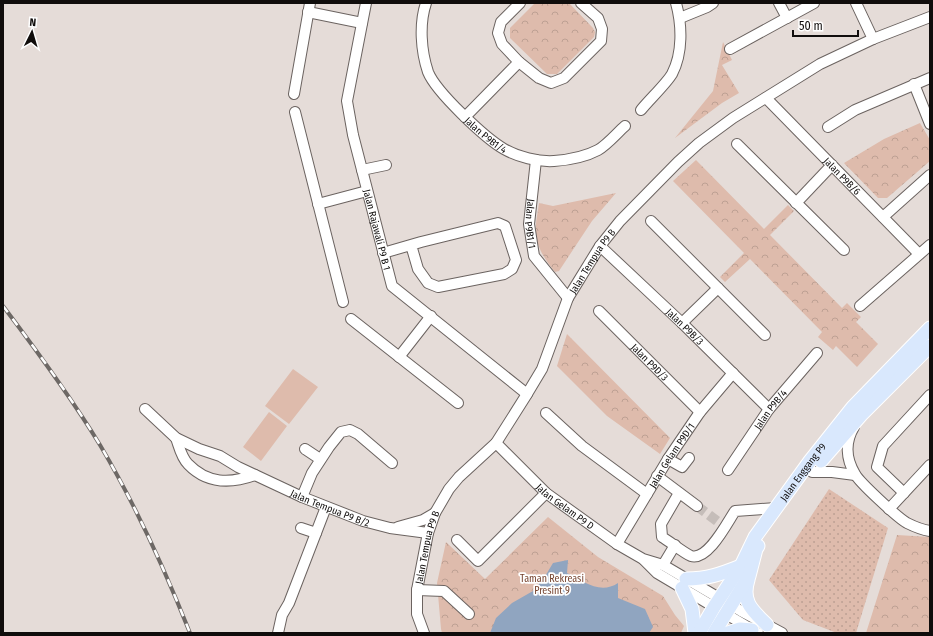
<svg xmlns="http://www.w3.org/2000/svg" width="933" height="636" font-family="'Fira Sans Condensed',sans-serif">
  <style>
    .grass { fill: url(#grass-dots) }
    .park { fill: url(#park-crowns) }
    .pitch { fill: #debbac }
    .water { fill: #90a5c0 }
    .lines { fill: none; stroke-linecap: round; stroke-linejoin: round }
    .minor-tunnel { stroke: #c5bdb9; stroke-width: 10; stroke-dasharray: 10 5; stroke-linecap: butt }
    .minor-casing { stroke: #6b6360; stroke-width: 12 }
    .major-casing { stroke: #fff; stroke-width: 15 }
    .minor { stroke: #fff; stroke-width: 10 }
    .major { stroke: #d9e8fd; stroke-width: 13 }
    .rail-casing { stroke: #6d6865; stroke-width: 4 }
    .rail { stroke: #fff; stroke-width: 2.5; stroke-dasharray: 8; stroke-linecap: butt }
    .labels { text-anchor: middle; stroke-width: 3.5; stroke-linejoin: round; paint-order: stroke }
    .street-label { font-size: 10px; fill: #100d0c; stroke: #fff }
    .park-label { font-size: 10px; fill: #76442f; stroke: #fff }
  </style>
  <defs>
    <pattern id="grass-dots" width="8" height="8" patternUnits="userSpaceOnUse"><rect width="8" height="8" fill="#debbac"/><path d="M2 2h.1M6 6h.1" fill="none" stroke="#bda093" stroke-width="1.8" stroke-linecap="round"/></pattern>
    <pattern id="park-crowns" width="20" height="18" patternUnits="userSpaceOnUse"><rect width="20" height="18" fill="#debbac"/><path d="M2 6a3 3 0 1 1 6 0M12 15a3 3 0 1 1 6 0" fill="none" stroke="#bda093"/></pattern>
  </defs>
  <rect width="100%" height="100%" fill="#e5dcd8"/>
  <path class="grass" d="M829,489L888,528L856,633H837L803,620L769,580Z"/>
  <path class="park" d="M535,3H569L593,28L595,32L594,37L557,74H547L510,38V28Z
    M723,42L732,60L722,65L739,93L722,103L675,138L713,91Z
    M920,123L930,140V161L887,198H878L844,163L884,139Z
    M696,160L764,229L788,205L794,211L770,235L842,308L847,303L861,317L856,322L878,344L857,367L836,346L833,350L818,337L822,332L750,259L725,282L720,277L744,253L673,181Z
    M616,193L592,221L559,271L555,272C546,261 536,247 536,232C535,223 538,212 539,203L553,206Z
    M567,334L670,438L660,454L607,416L557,366Z
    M548,517L598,557L663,596L675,615L684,626L681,633H442L441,629L437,583L446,542L485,579Z
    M897,535L930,537V633H866Z"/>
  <path class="pitch" d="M293,369L318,387L289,424L265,406Z
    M269,412L287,426L261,461L243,447Z"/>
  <path class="water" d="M568,560L567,573C583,581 600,595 618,583V598L645,609L653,627L649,633H490L496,618L512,603L533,591L544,578L553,563Z"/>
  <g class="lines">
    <path class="minor-tunnel" d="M697,506L725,527"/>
    <defs>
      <g id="minor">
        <path id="s1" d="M366,3L347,101L353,135L392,286L527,394"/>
        <path id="s2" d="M426,3C419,24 421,51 428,72C436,92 485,138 504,149C518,157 538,162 554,161C567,160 585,157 598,150C607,145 617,133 625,126"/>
        <path d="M520,3L501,22L498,33L502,44L519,62L539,78L551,83L564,78L601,41L602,29L598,18L581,3"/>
        <path d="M779,3L787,18"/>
        <path d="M856,3L873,39"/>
        <path d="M308,12L362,23"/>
        <path d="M680,18L707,7L713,3"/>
        <path d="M730,49L814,3"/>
        <path d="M914,84L930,124"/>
        <path d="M294,94L310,3"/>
        <path id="s3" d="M766,98L919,254"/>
        <path d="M641,110C649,100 666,84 672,74C683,53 682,25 676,3"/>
        <path d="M295,112L343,302"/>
        <path d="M465,117L519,62"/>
        <path d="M828,127L855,110L930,78"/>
        <path d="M737,144L844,250"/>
        <path id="s4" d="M536,160L529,224L534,256L568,298"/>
        <path d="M362,170L386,165"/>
        <path d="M796,203L832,165"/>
        <path d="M318,204L367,191"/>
        <path d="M883,217L930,175"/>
        <path d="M651,221L765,335"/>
        <path id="s5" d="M600,246L682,323L769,409"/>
        <path d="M383,253L421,242L498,223L505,226L516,260L512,269L504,274L438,287L428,283L418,269L411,245"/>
        <path d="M860,306L930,245"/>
        <path id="s6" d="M599,311L700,412"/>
        <path d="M351,319L458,403"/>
        <path d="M682,323L718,288"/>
        <path d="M399,357L431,316"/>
        <path id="s7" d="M145,409L176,438L199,449L220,456L238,467L302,497L363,521L390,528L428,533"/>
        <path d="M546,413L582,446L647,494"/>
        <path d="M854,427C845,442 846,459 855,474C859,482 898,518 907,523C913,526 923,530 930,531"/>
        <path d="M176,438C179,446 181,457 188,464C207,484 230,484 255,475"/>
        <path id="s8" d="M496,443L546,493L617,544L643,559L663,565L741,611L782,633"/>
        <path d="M305,449L320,459"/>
        <path d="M668,459L682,467L689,458"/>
        <path id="s9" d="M728,470L769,409L817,353"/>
        <path d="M812,472H832L855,475"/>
        <path d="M657,476L697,506"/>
        <path d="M679,493L661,524L662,537C669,541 684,553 691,556C708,561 727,523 735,511L776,508"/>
        <path d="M904,493L877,467L883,446L930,395"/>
        <path d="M302,497L312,473L329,447L341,432L350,430L358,434L392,463"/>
        <path d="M889,509L930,465"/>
        <path d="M398,527L423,520L435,513"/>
        <path d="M301,528L316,533"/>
        <path d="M457,540L478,561L546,493"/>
        <path id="s10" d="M617,544L668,459L700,412L733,373"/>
        <path d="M644,560L657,573L758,633"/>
        <path d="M663,565L675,545"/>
        <path d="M417,590L444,591L469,614"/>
        <path d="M278,633L282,615L289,603L326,507"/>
        <path id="s11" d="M424,633L417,614V590L428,533L435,513L449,489L459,477L496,443L527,394L542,369L568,298L600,246L620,221L678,162L699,143L733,118L820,64L873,39L930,17"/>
      </g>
      <g id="major">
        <path d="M821,461L861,415L930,346"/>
        <path d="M686,579C707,579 721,574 741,566"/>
        <path d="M748,580C741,602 753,611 767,625"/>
        <path d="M682,588L692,609L695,633"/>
        <path id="s12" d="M699,633L714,607L741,566L755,537L810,461L853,407L930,328"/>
        <path d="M714,633L749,576L756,549L758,546"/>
        <path d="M728,633L740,629L752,630"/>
      </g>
    </defs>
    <use href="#minor" class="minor-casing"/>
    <use href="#major" class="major-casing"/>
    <use href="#minor" class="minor"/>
    <use href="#major" class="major"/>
    <defs>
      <path id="rail" d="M3,306C37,351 71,397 100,445C135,504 165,570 190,633"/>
    </defs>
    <use href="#rail" class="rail-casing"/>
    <use href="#rail" class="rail"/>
  </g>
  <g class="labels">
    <g class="street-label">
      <text dy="4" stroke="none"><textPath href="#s2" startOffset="156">Jalan P9B1/4</textPath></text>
      <text dy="4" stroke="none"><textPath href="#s3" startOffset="109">Jalan P9B/6</textPath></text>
      <text dy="4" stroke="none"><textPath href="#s4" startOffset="64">Jalan P9B1/1</textPath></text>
      <text dy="4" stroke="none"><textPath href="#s1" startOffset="232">Jalan Rajawali P9 B 1</textPath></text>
      <text dy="4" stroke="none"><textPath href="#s11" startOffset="424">Jalan Tempua P9 B</textPath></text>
      <text dy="4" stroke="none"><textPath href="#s5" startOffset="117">Jalan P9B/3</textPath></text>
      <text dy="4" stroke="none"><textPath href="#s6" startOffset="72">Jalan P9D/3</textPath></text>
      <text dy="4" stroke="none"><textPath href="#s9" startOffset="74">Jalan P9B/4</textPath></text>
      <text dy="4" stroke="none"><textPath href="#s10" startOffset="104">Jalan Gelam P9D/1</textPath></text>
      <text dy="4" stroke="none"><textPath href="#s12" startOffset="192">Jalan Enggang P9</textPath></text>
      <text dy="4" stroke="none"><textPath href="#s8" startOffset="94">Jalan Gelam P9 D</textPath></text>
      <text dy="4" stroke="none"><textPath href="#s7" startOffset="212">Jalan Tempua P9 B/2</textPath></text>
      <text dy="4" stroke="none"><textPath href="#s11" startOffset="88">Jalan Tempua P9 B</textPath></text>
    </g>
    <g class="park-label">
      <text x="552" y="582">Taman Rekreasi<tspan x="552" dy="12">Presint 9</tspan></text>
    </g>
  </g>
  <rect width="933" height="636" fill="none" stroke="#100d0c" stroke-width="8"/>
  <g transform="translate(32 32) rotate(5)" stroke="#ffffff" stroke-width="3" paint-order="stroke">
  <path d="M0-3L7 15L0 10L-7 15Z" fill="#100d0c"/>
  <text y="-6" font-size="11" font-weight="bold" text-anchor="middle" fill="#100d0c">N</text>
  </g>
  <path d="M793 30v6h65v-6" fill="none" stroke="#100d0c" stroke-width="2"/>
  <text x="799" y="30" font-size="12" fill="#100d0c" stroke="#ffffff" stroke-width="3" paint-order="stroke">50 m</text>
</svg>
